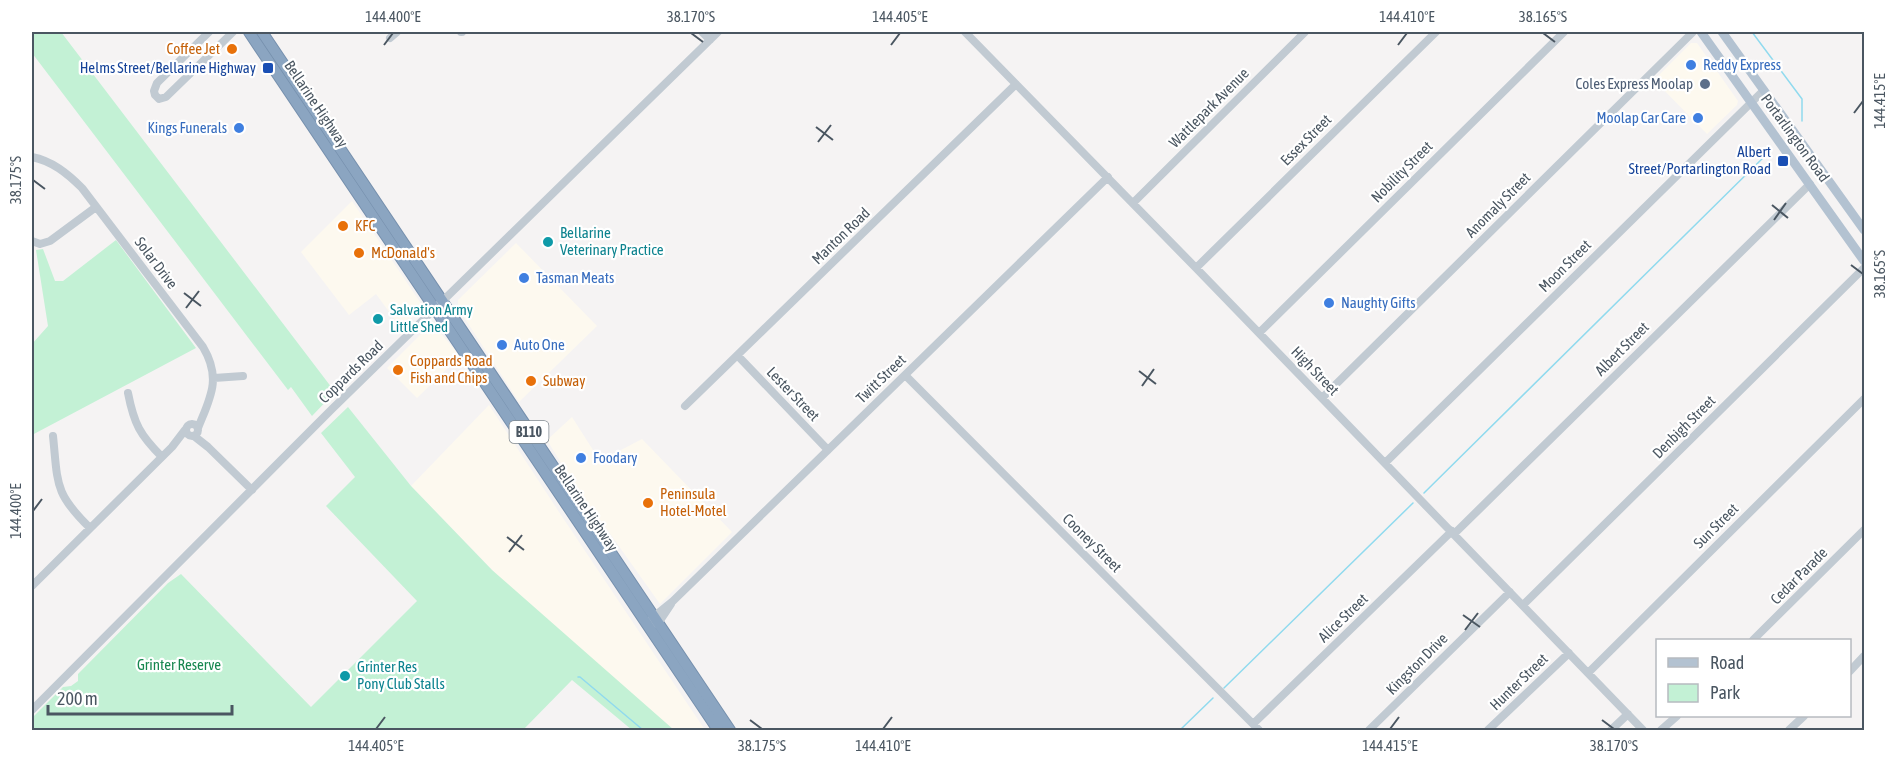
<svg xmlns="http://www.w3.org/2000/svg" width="1896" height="762" font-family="'Asap Condensed',sans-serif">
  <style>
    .commercial { fill: #fdf9ef }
    .green { fill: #c3f1d5 }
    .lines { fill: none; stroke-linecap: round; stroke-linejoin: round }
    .stream { stroke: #90daee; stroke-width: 1.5 }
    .highway-casing { stroke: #7690ad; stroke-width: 12 }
    .minor { stroke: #c1cad2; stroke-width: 8 }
    .major { stroke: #b3c2d1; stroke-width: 9 }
    .highway { stroke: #8ba5c1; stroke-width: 10 }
    .ticks { fill: none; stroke: #4a5661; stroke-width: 2 }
    .food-dot { fill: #e8710a; stroke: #fff; stroke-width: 2 }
    .shop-dot { fill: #3f7fe0; stroke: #fff; stroke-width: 2 }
    .transit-dot { fill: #1a4fb4; stroke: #fff; stroke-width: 2 }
    .service-dot { fill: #5c6f8a; stroke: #fff; stroke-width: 2 }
    .culture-dot { fill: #0f9aa8; stroke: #fff; stroke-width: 2 }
    .labels { text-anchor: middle; stroke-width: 4.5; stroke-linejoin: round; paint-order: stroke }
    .shield { fill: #fff; stroke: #808990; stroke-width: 1.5 }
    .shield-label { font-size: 14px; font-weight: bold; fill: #4a5661 }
    .food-label { font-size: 15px; fill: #c56008; stroke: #fff; text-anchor: start }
    .shop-label { font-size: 15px; fill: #366cbe; stroke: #fff; text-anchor: start }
    .transit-label { font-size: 15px; fill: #164399; stroke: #fff; text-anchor: end }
    .service-label { font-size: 15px; fill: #4e5e75; stroke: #fff; text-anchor: end }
    .street-label { font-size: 15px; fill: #4a5661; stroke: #fff }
    .culture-label { font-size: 15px; fill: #0d838f; stroke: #fff; text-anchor: start }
    .park-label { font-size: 15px; fill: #17864f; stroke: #fff }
    .neatline { fill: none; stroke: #4a5661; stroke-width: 2 }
    .ticks-label { font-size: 15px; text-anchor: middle; fill: #4a5661 }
  </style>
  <rect width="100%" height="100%" fill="#f5f3f3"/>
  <path class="commercial" d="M1691,43H1697L1738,101L1737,105L1707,134L1654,80Z
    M352,201L420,302L421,309L401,328L376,294L349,315L301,252Z
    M516,243L597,326L519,402L458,308V300Z
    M432,323L460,356L417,398L387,368Z
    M489,405L559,512L705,730H674L506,584L411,486Z
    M572,417L600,461L642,439L732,532L660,604L569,476L547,440Z"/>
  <path class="green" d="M32,32H61L335,392L312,416L291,387L288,390L32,53Z
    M116,240L196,348L32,435V344L48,326L36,250L43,249L55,281H63Z
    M348,407L411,486L492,570L674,730H632L572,680L523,730H32V718L63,687L71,686L78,681V674L168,583L181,574L311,707L417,601L326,506L355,477L321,433Z"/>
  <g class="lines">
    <path class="stream" d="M1752,32L1802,99V121
      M1424,493L1771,150
      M578,677H580L643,730
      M1224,688L1413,503
      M1180,730L1213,698"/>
    <defs>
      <path id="highway" d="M249,32L718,730
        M262,32L730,730"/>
    </defs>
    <use href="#highway" class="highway-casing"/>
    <path class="minor" d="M209,32L157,83L154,91L155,95L159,99L166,97L233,32
      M461,32H462
      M702,32L710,40
      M965,32L1196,268L1643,730
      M390,38L397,32
      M32,157C52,161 67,173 82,188L203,347C222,379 210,398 198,428
      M1133,203L1305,32
      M32,241L40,244L50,241L96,207
      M1196,268L1436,32
      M1259,333L1564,32
      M738,356L828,450
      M905,375L1259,730
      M214,378L243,376
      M128,393C134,424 140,435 162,457
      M1322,398L1693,32
      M685,406L1016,84
      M186 430a6 6 0 1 1 12 0a6 6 0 1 1-12 0Z
      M53,436C58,484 54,493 90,528
      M194,436L208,447L252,490
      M1385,463L1764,90
      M1454,534L1810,184
      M32,586L172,447L185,430
      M1523,605L1864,268
      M652,618L673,601L1108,177
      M654,624L661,619L671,604
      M1753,640L1864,530
      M1850,671L1864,656
      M1588,673L1864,399
      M32,710L332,409L718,32
      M1253,724L1452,531
      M1369,730L1510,592
      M1488,730L1569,653
      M1611,730L1628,714
      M1661,730L1677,716
      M1789,730L1804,716"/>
    <path class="major" d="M1701,32L1864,261
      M1722,32L1864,230"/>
    <use href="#highway" class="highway"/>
  </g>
  <path class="ticks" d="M691,33L703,42M1543,33L1555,42M384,45L393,33M891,45L900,33M1398,45L1407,33M1854,113L1863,101M816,127L833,140M818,142L831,125M33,180L45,189M1772,205L1788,218M1774,220L1786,203M1851,265L1863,274M184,293L201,306M186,308L199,291M1139,371L1156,384M1142,386L1154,369M33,511L42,499M507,537L524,550M509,552L522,535M1463,615L1480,627M1465,630L1478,613M750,720L762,729M1602,720L1614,729M376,729L385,717M883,729L892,717M1390,729L1399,717"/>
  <g class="food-dot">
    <circle cx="232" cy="49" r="6"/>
    <circle cx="343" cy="226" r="6"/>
    <circle cx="359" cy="253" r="6"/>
    <circle cx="398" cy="370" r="6"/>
    <circle cx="531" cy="381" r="6"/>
    <circle cx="648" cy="503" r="6"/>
  </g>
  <g class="shop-dot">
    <circle cx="1691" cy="65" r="6"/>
    <circle cx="1698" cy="118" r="6"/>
    <circle cx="239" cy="128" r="6"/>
    <circle cx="524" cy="278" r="6"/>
    <circle cx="1329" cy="303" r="6"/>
    <circle cx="502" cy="345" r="6"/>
    <circle cx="581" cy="458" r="6"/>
  </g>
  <g class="transit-dot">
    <rect x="262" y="62" width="12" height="12" rx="3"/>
    <rect x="1777" y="155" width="12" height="12" rx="3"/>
  </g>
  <circle class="service-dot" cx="1705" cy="84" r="6"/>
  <g class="culture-dot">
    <circle cx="548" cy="242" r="6"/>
    <circle cx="378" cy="319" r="6"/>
    <circle cx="345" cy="676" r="6"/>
  </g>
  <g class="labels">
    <rect class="shield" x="509.5" y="421" width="39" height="22" rx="4.5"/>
    <g class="shield-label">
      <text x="529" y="437">B110</text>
    </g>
    <g class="food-label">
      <text x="220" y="54" text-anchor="end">Coffee Jet</text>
      <text x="355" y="231">KFC</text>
      <text x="371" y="258">McDonald's</text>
      <text x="410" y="366">Coppards Road<tspan x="410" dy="17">Fish and Chips</tspan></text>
      <text x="543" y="386">Subway</text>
      <text x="660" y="499">Peninsula<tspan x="660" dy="17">Hotel-Motel</tspan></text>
    </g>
    <g class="shop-label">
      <text x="1703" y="70">Reddy Express</text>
      <text x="1686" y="123" text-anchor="end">Moolap Car Care</text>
      <text x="227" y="133" text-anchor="end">Kings Funerals</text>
      <text x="536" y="283">Tasman Meats</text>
      <text x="1341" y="308">Naughty Gifts</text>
      <text x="514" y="350">Auto One</text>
      <text x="593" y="463">Foodary</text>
    </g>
    <g class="transit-label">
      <text x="256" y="73">Helms Street/Bellarine Highway</text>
      <text x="1771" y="157">Albert<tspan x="1771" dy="17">Street/Portarlington Road</tspan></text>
    </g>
    <g class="service-label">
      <text x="1693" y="89">Coles Express Moolap</text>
    </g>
    <g class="street-label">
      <text transform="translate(316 104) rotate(56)" y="5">Bellarine Highway</text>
      <text transform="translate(1209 108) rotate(-45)" y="5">Wattlepark Avenue</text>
      <text transform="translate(1795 138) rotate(54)" y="5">Portarlington Road</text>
      <text transform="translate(1306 140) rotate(-45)" y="5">Essex Street</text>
      <text transform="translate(1402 172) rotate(-45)" y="5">Nobility Street</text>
      <text transform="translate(1498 205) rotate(-45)" y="5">Anomaly Street</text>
      <text transform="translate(841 236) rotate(-44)" y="5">Manton Road</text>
      <text transform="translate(156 263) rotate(53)" y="5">Solar Drive</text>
      <text transform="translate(1565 266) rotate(-45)" y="5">Moon Street</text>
      <text transform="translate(1622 349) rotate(-45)" y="5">Albert Street</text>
      <text transform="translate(1315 371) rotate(46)" y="5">High Street</text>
      <text transform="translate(351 372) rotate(-44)" y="5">Coppards Road</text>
      <text transform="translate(881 379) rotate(-44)" y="5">Twitt Street</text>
      <text transform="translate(793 394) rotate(46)" y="5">Lester Street</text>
      <text transform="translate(1684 427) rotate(-45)" y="5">Denbigh Street</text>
      <text transform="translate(586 508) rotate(56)" y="5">Bellarine Highway</text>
      <text transform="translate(1716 526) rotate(-45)" y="5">Sun Street</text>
      <text transform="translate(1092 543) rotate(45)" y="5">Cooney Street</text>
      <text transform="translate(1799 576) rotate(-45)" y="5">Cedar Parade</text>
      <text transform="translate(1343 618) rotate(-44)" y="5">Alice Street</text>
      <text transform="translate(1417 664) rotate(-45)" y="5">Kingston Drive</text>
      <text transform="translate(1519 682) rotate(-44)" y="5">Hunter Street</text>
    </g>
    <g class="culture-label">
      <text x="560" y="238">Bellarine<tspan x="560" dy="17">Veterinary Practice</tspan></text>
      <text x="390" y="315">Salvation Army<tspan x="390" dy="17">Little Shed</tspan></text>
      <text x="357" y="672">Grinter Res<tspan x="357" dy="17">Pony Club Stalls</tspan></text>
    </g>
    <g class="park-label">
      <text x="179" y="670">Grinter Reserve</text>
    </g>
  </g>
  <rect width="1896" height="762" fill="none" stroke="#ffffff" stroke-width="66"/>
  <rect x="1656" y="639" width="195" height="78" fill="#ffffff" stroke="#b7bbc0" stroke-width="1.5"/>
  <rect x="1668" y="658" width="30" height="9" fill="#b3c2d1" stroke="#b7bbc0" stroke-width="1.5"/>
  <text x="1710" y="669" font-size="18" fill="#4a5661">Road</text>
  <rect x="1668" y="684" width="30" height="18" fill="#c3f1d5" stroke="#b7bbc0" stroke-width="1.5"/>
  <text x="1710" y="699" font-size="18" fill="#4a5661">Park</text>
  <path d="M48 705v9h184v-9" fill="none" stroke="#4a5661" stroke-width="3"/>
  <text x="57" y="705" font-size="18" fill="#4a5661" stroke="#ffffff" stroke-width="4.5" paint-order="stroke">200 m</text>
  <rect x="33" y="33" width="1830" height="696" class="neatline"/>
  <g class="ticks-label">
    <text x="393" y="22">144.400°E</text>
    <text x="691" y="22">38.170°S</text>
    <text x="900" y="22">144.405°E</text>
    <text x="1407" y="22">144.410°E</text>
    <text x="1543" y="22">38.165°S</text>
    <text transform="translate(1880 101) rotate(-90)" y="5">144.415°E</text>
    <text transform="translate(16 180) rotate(-90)" y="5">38.175°S</text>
    <text transform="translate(1880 274) rotate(-90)" y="5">38.165°S</text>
    <text transform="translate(16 511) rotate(-90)" y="5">144.400°E</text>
    <text x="376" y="751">144.405°E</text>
    <text x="762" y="751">38.175°S</text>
    <text x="883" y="751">144.410°E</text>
    <text x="1390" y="751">144.415°E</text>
    <text x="1614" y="751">38.170°S</text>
  </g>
</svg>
